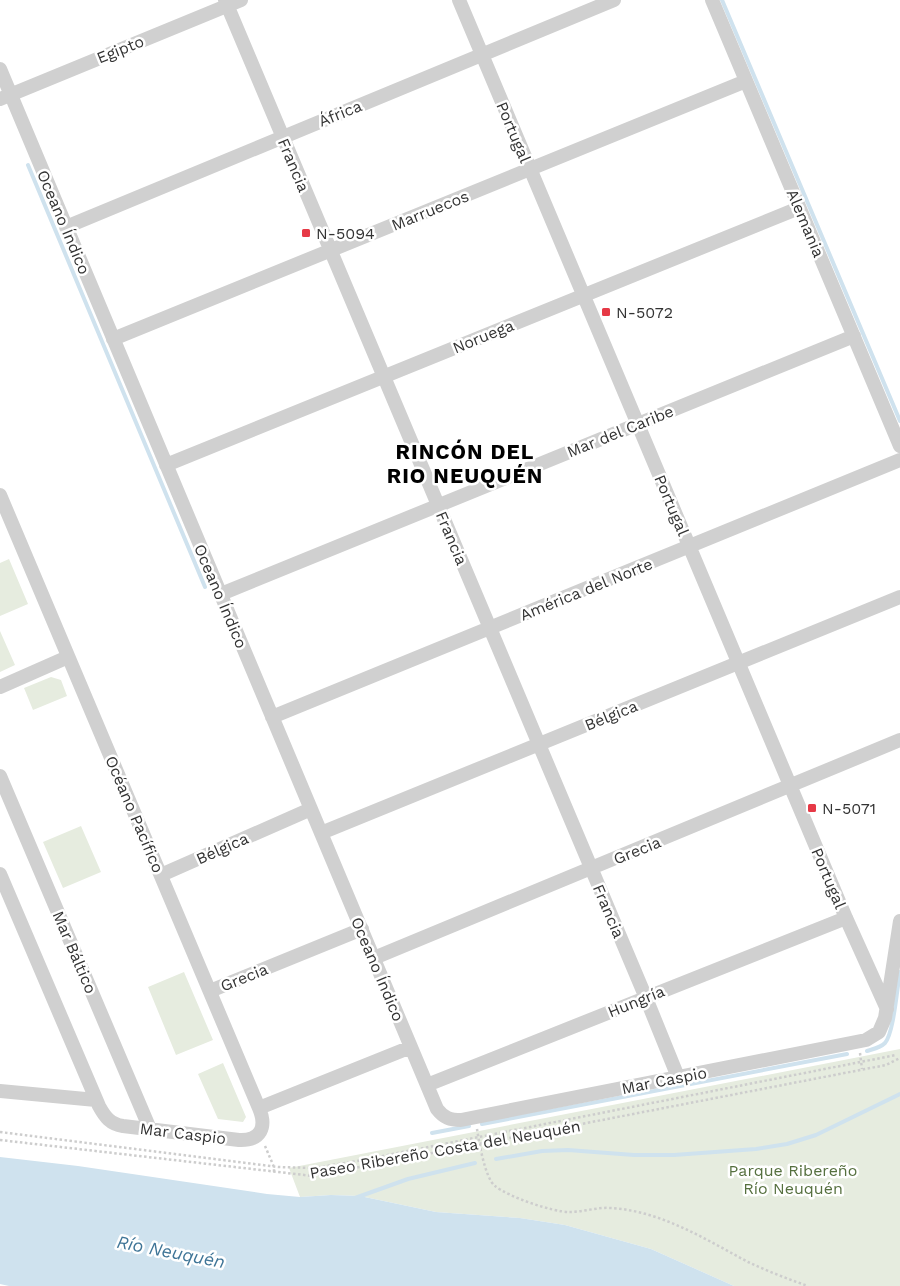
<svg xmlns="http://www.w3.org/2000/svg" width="900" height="1286" font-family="'Work Sans',sans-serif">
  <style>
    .green { fill: #e6ecdf }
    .water { fill: #cfe2ee }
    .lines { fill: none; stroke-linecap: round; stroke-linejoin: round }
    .stream { stroke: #cfe2ee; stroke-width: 4 }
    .path { stroke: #cdcdcd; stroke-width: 2.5; stroke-dasharray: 2.5 2.5; stroke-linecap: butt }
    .minor { stroke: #d0d0d0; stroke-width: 14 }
    .poi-dot { fill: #e63946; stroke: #fff; stroke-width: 2 }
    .labels { text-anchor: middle; stroke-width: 5; stroke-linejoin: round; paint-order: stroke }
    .street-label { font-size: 16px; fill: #333; stroke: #fff }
    .poi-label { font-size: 16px; fill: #333; stroke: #fff; text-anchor: start }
    .park-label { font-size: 16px; fill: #56703f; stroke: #fff }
    .water-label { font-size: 18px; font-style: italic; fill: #3f7597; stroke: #fff }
    .district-label { font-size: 21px; font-weight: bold; letter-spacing: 1px; fill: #000; stroke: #fff }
  </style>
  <rect width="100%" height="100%" fill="#fff"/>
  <path class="green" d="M9,559L28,604L0,616V563Z
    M0,631L15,665L0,672Z
    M51,677L61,680L67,696L33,710L24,688Z
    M81,826L101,872L63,888L43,842Z
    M184,972L213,1040L176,1055L148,987Z
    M900,1049V1286H734L651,1249L565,1225L520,1218L436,1212L360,1196L331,1195L300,1197L289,1168Z
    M223,1063L246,1117L243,1122L218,1119L198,1074Z"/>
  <path class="water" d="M0,1157L78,1166L267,1194L300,1197L331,1195L360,1196L436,1212L520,1218L565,1225L651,1249L734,1286H9L0,1284Z"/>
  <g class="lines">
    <path class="stream" d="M722,0L900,421
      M28,165L205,587
      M867,1051C873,1049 880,1048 885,1043C894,1032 897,988 900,972
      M482,1124L847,1054
      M432,1133L469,1126
      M496,1159L542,1151L568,1150L634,1155H674L756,1149L787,1144L816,1135L900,1094
      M355,1198L408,1179L475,1163"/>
    <path class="path" d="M860,1053L862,1069
      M477,1129C479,1142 485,1178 495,1186C509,1197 552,1212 570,1212C583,1212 597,1207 611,1208C661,1211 705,1239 748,1262C767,1271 788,1279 808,1286
      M0,1132L278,1167L314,1168L357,1161L896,1055
      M0,1140L313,1176L886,1065L900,1058
      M265,1146L274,1167V1172"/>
    <path class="minor" d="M225,0L646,998L678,1077
      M459,0L846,918L887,1009
      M712,0L900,446
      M0,69L437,1109C444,1118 450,1120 461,1120L866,1040L879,1032L885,1018L900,921
      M0,99L241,0
      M66,227L614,0
      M113,339L746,81
      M166,465L799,208
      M0,495L259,1108C267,1127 261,1141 239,1140L123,1126C110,1124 105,1117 99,1106L0,874
      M221,594L854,336
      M0,687L68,657
      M272,717L900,460
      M0,776L150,1129
      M321,833L900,597
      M161,875L311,809
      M374,958L900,740
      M210,991L362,929
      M427,1085L846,918
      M0,1091L96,1100
      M259,1108L411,1047"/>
  </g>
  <g class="poi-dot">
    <rect x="301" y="228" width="10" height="10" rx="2.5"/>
    <rect x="601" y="307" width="10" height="10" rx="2.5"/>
    <rect x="807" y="803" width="10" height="10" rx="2.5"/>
  </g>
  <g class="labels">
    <g class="street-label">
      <text transform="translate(120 49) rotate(-22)" y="6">Egipto</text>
      <text transform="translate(340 113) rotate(-22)" y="6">África</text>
      <text transform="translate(514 132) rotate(67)" y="6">Portugal</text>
      <text transform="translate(294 165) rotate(67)" y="6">Francia</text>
      <text transform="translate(430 210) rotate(-22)" y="6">Marruecos</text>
      <text transform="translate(64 222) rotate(67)" y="6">Oceano Índico</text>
      <text transform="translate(806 223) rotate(67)" y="6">Alemania</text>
      <text transform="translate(483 336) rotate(-22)" y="6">Noruega</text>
      <text transform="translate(620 431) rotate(-22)" y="6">Mar del Caribe</text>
      <text transform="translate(672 505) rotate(67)" y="6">Portugal</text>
      <text transform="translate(452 538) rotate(67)" y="6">Francia</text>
      <text transform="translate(586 589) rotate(-22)" y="6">América del Norte</text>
      <text transform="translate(221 596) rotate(67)" y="6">Oceano Índico</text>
      <text transform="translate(611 715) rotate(-22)" y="6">Bélgica</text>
      <text transform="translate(135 814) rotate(67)" y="6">Océano Pacífico</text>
      <text transform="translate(222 848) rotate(-24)" y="6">Bélgica</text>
      <text transform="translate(637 850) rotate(-22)" y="6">Grecia</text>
      <text transform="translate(829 878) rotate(67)" y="6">Portugal</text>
      <text transform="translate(609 911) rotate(67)" y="6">Francia</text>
      <text transform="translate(75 952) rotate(67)" y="6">Mar Báltico</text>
      <text transform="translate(378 969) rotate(67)" y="6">Oceano Índico</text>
      <text transform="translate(244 977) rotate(-22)" y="6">Grecia</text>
      <text transform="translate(636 1001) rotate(-22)" y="6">Hungría</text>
      <text transform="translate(664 1080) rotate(-11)" y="6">Mar Caspio</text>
      <text transform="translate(183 1133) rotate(7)" y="6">Mar Caspio</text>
      <text transform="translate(445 1149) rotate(-10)" y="6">Paseo Ribereño Costa del Neuquén</text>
    </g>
    <g class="poi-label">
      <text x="316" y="239">N-5094</text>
      <text x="616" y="318">N-5072</text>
      <text x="822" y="814">N-5071</text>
    </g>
    <g class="park-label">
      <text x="793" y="1176">Parque Ribereño<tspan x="793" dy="18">Río Neuquén</tspan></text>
    </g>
    <g class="water-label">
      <text transform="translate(171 1252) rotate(11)" y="6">Río Neuquén</text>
    </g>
    <g class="district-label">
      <text x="465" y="459">RINCÓN DEL<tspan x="465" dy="24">RIO NEUQUÉN</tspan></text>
    </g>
  </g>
</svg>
